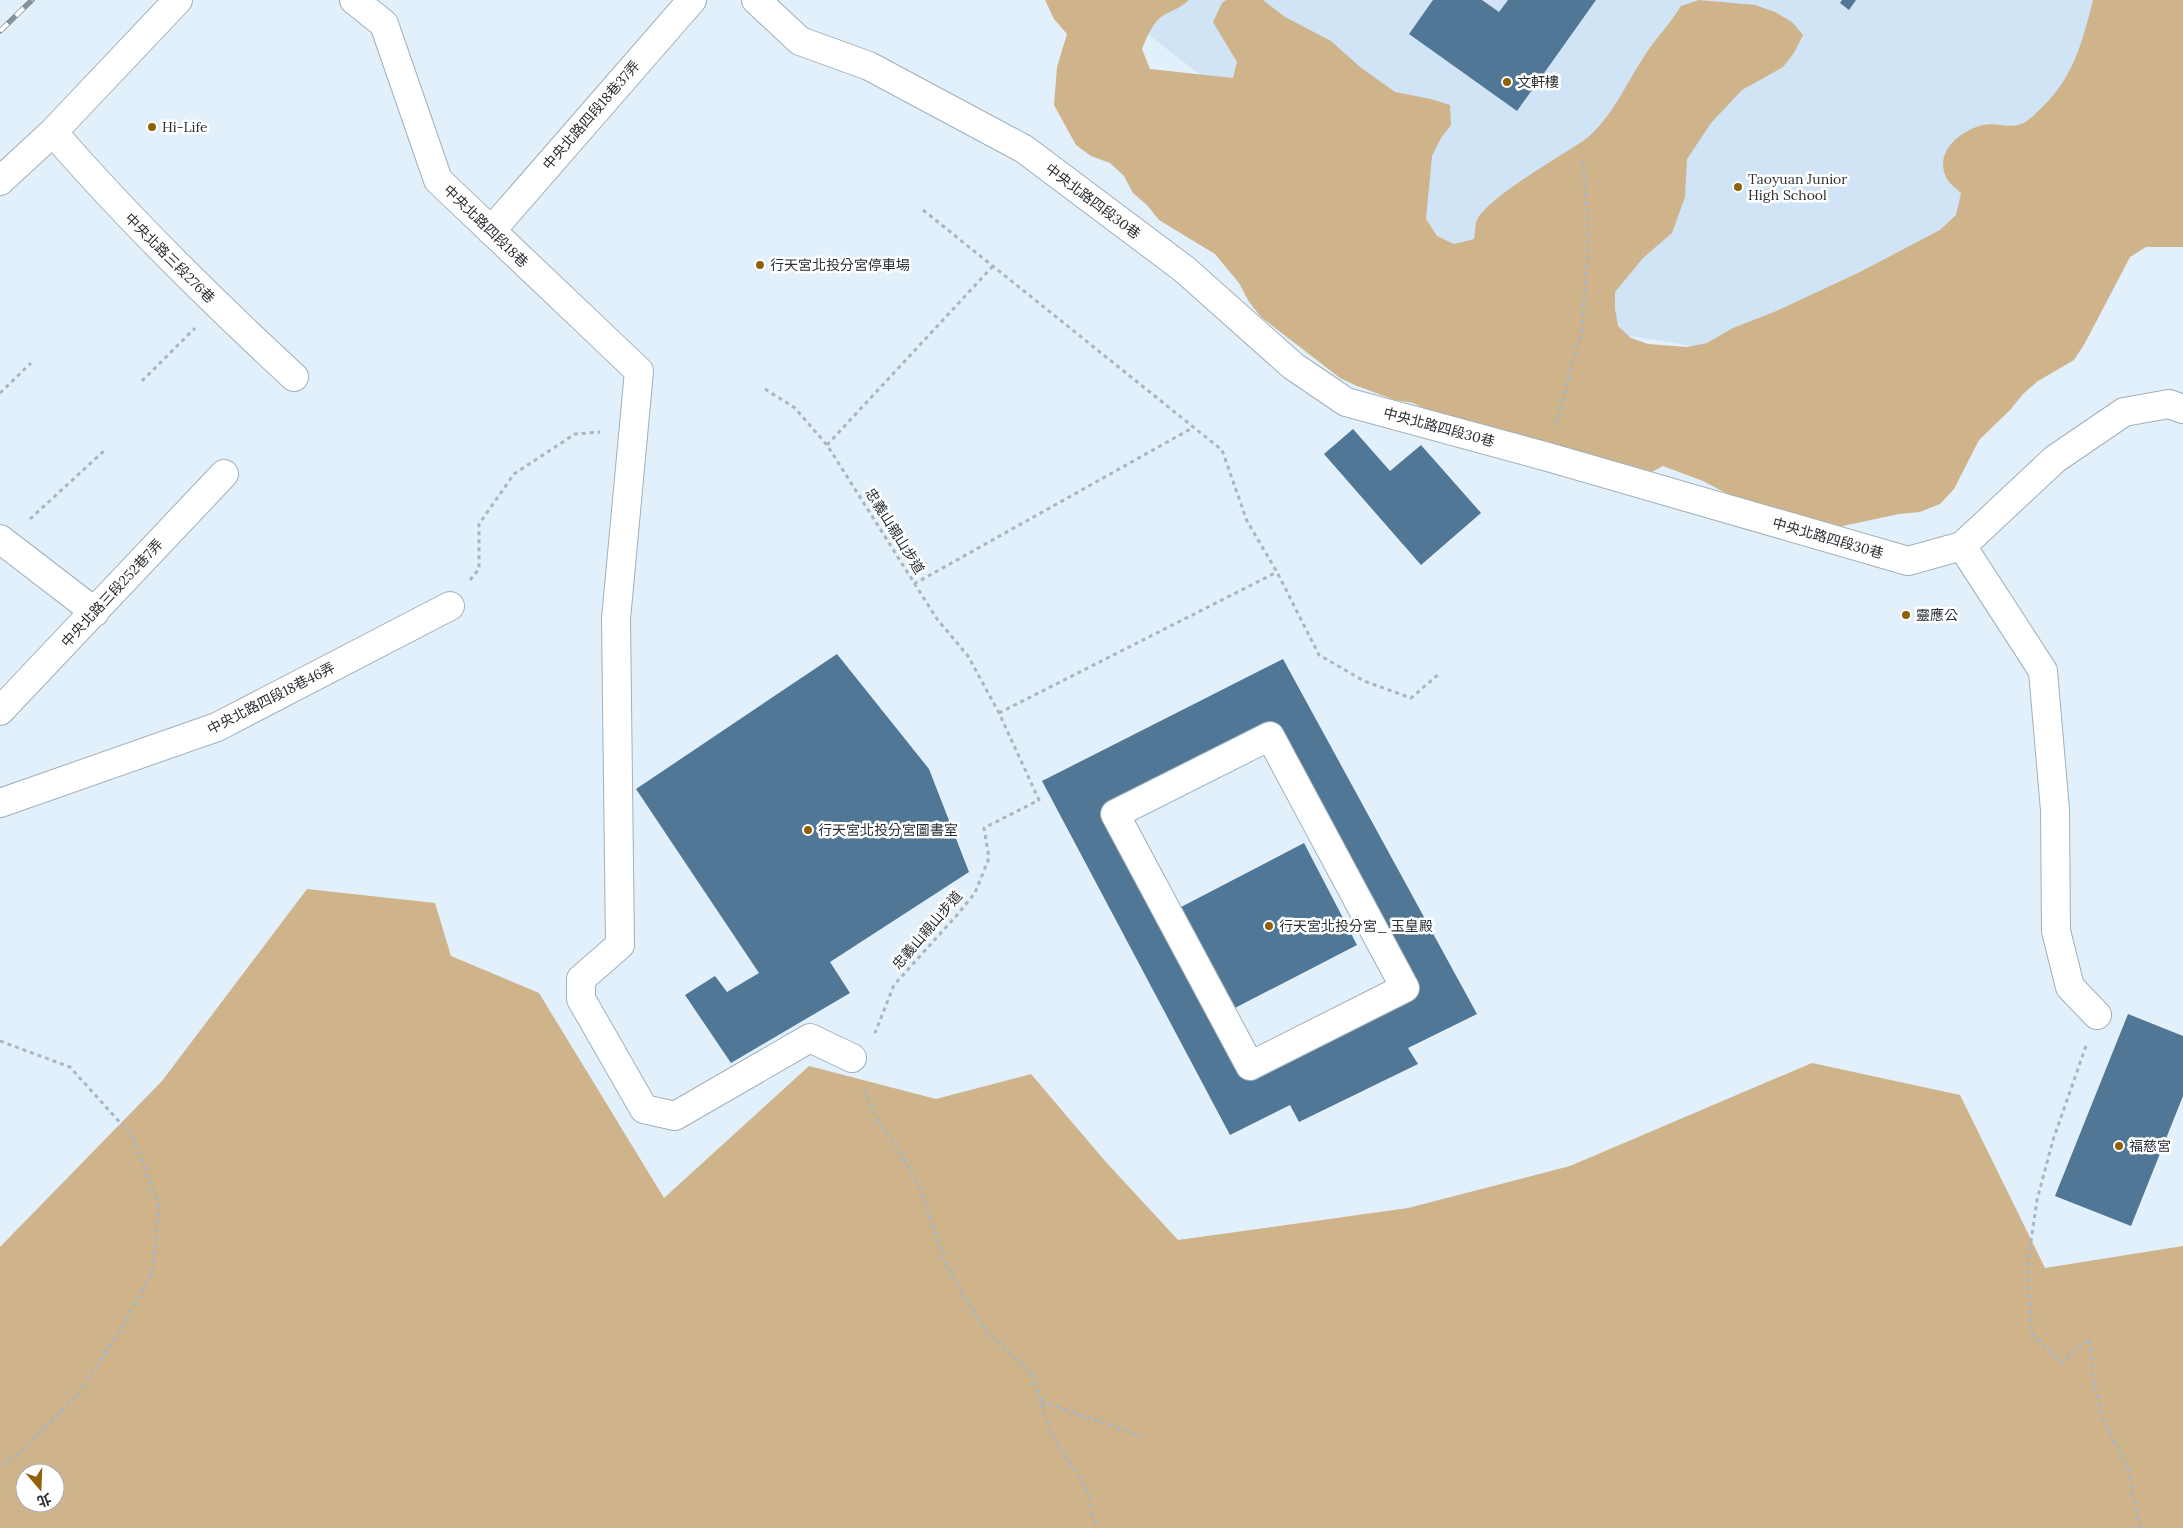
<svg xmlns="http://www.w3.org/2000/svg" width="2183" height="1528" font-family="Lora,'Noto Sans TC',serif">
  <style>
    .built { fill: #d0e4f5 }
    .forest { fill: #cfb38a; fill-rule: evenodd }
    .building { fill: #507795; fill-rule: evenodd }
    .lines { fill: none; stroke-linecap: round; stroke-linejoin: round }
    .minor-casing { stroke: #a2b0ba; stroke-width: 30 }
    .path { stroke: #aab6bf; stroke-width: 3; stroke-dasharray: 4 4; stroke-linecap: butt }
    .minor { stroke: #fff; stroke-width: 28 }
    .rail-casing { stroke: #879199; stroke-width: 5.5 }
    .rail { stroke: #fff; stroke-width: 4; stroke-dasharray: 11; stroke-linecap: butt }
    .poi-dot { fill: #8e6107; stroke: #fff; stroke-width: 2 }
    .labels { text-anchor: middle; stroke-width: 5; stroke-linejoin: round; paint-order: stroke }
    .poi-label { font-size: 14px; fill: #292e33; stroke: #fff; text-anchor: start }
    .street-label { font-size: 14px; fill: #292e33; stroke: #fff }
  </style>
  <rect width="100%" height="100%" fill="#e2f0fb"/>
  <path class="built" d="M1103,0H2183L1808,365L1582,328L1284,139Z"/>
  <path class="forest" d="M1045,0H1189C1178,10 1171,10 1161,17C1152,24 1146,39 1142,49L1150,69L1233,78L1237,62L1213,22L1222,3L1226,0H1263L1285,17L1331,41L1360,67L1395,92L1431,99L1450,105L1451,125L1441,138L1432,156L1426,219L1437,236L1454,244L1474,239C1475,233 1475,225 1477,220C1487,198 1561,156 1583,141C1610,122 1627,82 1645,55C1656,38 1670,24 1681,6L1699,0L1755,5L1775,12L1792,22L1803,35L1794,53L1783,67L1742,90L1711,123L1687,159L1685,197L1672,233L1643,258L1615,292V309L1618,326L1631,338L1648,344L1687,347L1707,343L1733,328L1774,312L1858,273L1940,230L1956,215L1961,193C1957,189 1950,184 1947,179C1933,153 1959,131 1983,125C1994,122 2010,129 2021,124C2026,123 2032,117 2036,113C2072,82 2082,44 2093,0H2183V247H2146L2130,257L2085,343L2074,360L2038,381L2023,394L2010,410L1979,440L1954,489L1940,504L1920,512L1899,514L1838,527L1739,500L1703,481L1663,466L1646,475L1448,419L1413,403L1395,400L1357,386L1340,378L1261,317L1249,302L1239,283L1215,254L1159,220L1147,205L1133,193L1124,176L1110,163L1091,156L1076,145L1054,105L1057,67L1067,34L1054,19Z
    M307,889L435,903L451,956L539,993L664,1198L809,1066L936,1099L1031,1074L1105,1161L1178,1240L1408,1208L1570,1166L1812,1063L1960,1095L2045,1268L2183,1246V1528H0V1247L162,1081ZM25,1473H55V1503H25Z"/>
  <path class="building" d="M1433,0H1482L1499,12L1508,0H1596L1517,111L1409,34Z
    M1842,0H1856L1849,10L1840,3Z
    M1353,429L1390,471L1421,445L1481,513L1421,565L1324,454Z
    M837,654L929,769L969,872L830,962L850,993L731,1063L685,995L715,976L727,992L759,973L636,789Z
    M1283,659L1477,1014L1408,1048L1418,1064L1299,1122L1290,1105L1230,1135L1042,781ZM1270,736L1405,988L1250,1066L1115,814Z
    M1304,843L1357,945L1233,1009L1181,907Z
    M2128,1014L2183,1036V1096L2131,1226L2055,1196Z"/>
  <g class="lines">
    <defs>
      <path id="minor" d="M354,0L384,24L438,180L639,371L616,619L620,945L581,979V999L644,1109L675,1116L810,1038L852,1058
        M756,0L800,41L869,66L1024,149L1184,269L1293,366L1346,402L1548,457L1908,561L1962,546L2055,459L2124,412L2169,404L2183,409
        M53,132C128,219 210,299 294,377
        M0,181L53,132L178,0
        M491,231L692,0
        M0,539L95,612
        M1962,546L2043,671L2055,810L2056,931L2070,987L2097,1015
        M0,711L224,474
        M1270,736L1405,988L1250,1066L1115,814Z
        M0,803L217,727L450,606"/>
    </defs>
    <use href="#minor" class="minor-casing"/>
    <path class="path" d="M923,210L1222,450L1247,521L1277,572L1319,655L1364,681L1411,698L1440,673
      M142,381L195,328
      M765,389L795,408L827,445L937,619L968,656L999,713L1039,800L984,828L989,858L975,893L957,915L894,985L875,1033
      M0,393L31,363
      M1556,425L1582,328L1589,235L1583,161
      M827,445L993,266
      M30,519L105,450
      M470,580L479,569V524L514,474L575,434L600,432
      M914,584L1194,427
      M999,713L1277,572
      M0,1041L70,1067L133,1137L159,1206L153,1271L122,1327L79,1393L22,1451L0,1467
      M2086,1046L2053,1140L2037,1200L2027,1268L2032,1334L2062,1363L2090,1339L2092,1374L2102,1417L2128,1470L2140,1528
      M864,1089L878,1121L896,1145L922,1193L947,1267L987,1333L1032,1373L1050,1431L1087,1490L1096,1528
      M1041,1401L1144,1437"/>
    <use href="#minor" class="minor"/>
    <defs>
      <path id="rail" d="M0,31L32,0"/>
    </defs>
    <use href="#rail" class="rail-casing"/>
    <use href="#rail" class="rail"/>
  </g>
  <g class="poi-dot">
    <circle cx="1507" cy="82" r="5"/>
    <circle cx="152" cy="127" r="5"/>
    <circle cx="1738" cy="187" r="5"/>
    <circle cx="760" cy="265" r="5"/>
    <circle cx="1906" cy="615" r="5"/>
    <circle cx="808" cy="830" r="5"/>
    <circle cx="1269" cy="926" r="5"/>
    <circle cx="2119" cy="1146" r="5"/>
  </g>
  <g class="labels">
    <g class="poi-label">
      <text x="1517" y="87">文軒樓</text>
      <text x="162" y="132">Hi-Life</text>
      <text x="1748" y="184">Taoyuan Junior<tspan x="1748" dy="16">High School</tspan></text>
      <text x="770" y="270">行天宮北投分宮停車場</text>
      <text x="1916" y="620">靈應公</text>
      <text x="818" y="835">行天宮北投分宮圖書室</text>
      <text x="1279" y="931">行天宮北投分宮_ 玉皇殿</text>
      <text x="2129" y="1151">福慈宮</text>
    </g>
    <g class="street-label">
      <text transform="translate(591 115) rotate(-49)" y="5">中央北路四段18巷37弄</text>
      <text transform="translate(1093 201) rotate(37)" y="5">中央北路四段30巷</text>
      <text transform="translate(486 226) rotate(44)" y="5">中央北路四段18巷</text>
      <text transform="translate(170 258) rotate(45)" y="5">中央北路三段276巷</text>
      <text transform="translate(1439 427) rotate(15)" y="5">中央北路四段30巷</text>
      <text transform="translate(895 531) rotate(58)" y="5">忠義山親山步道</text>
      <text transform="translate(1828 538) rotate(16)" y="5">中央北路四段30巷</text>
      <text transform="translate(112 593) rotate(-47)" y="5">中央北路三段252巷7弄</text>
      <text transform="translate(271 698) rotate(-27)" y="5">中央北路四段18巷46弄</text>
      <text transform="translate(927 930) rotate(-49)" y="5">忠義山親山步道</text>
    </g>
  </g>
  <g transform="translate(40 1488) rotate(161)"><circle r="24" fill="#ffffff" stroke="#a9abad"/>
  <path d="M0-4L9 19L0 12L-9 19Z" fill="#8e6107"/>
  <text y="-8" font-size="14" font-weight="bold" text-anchor="middle" fill="#292e33">北</text>
  </g>
</svg>
